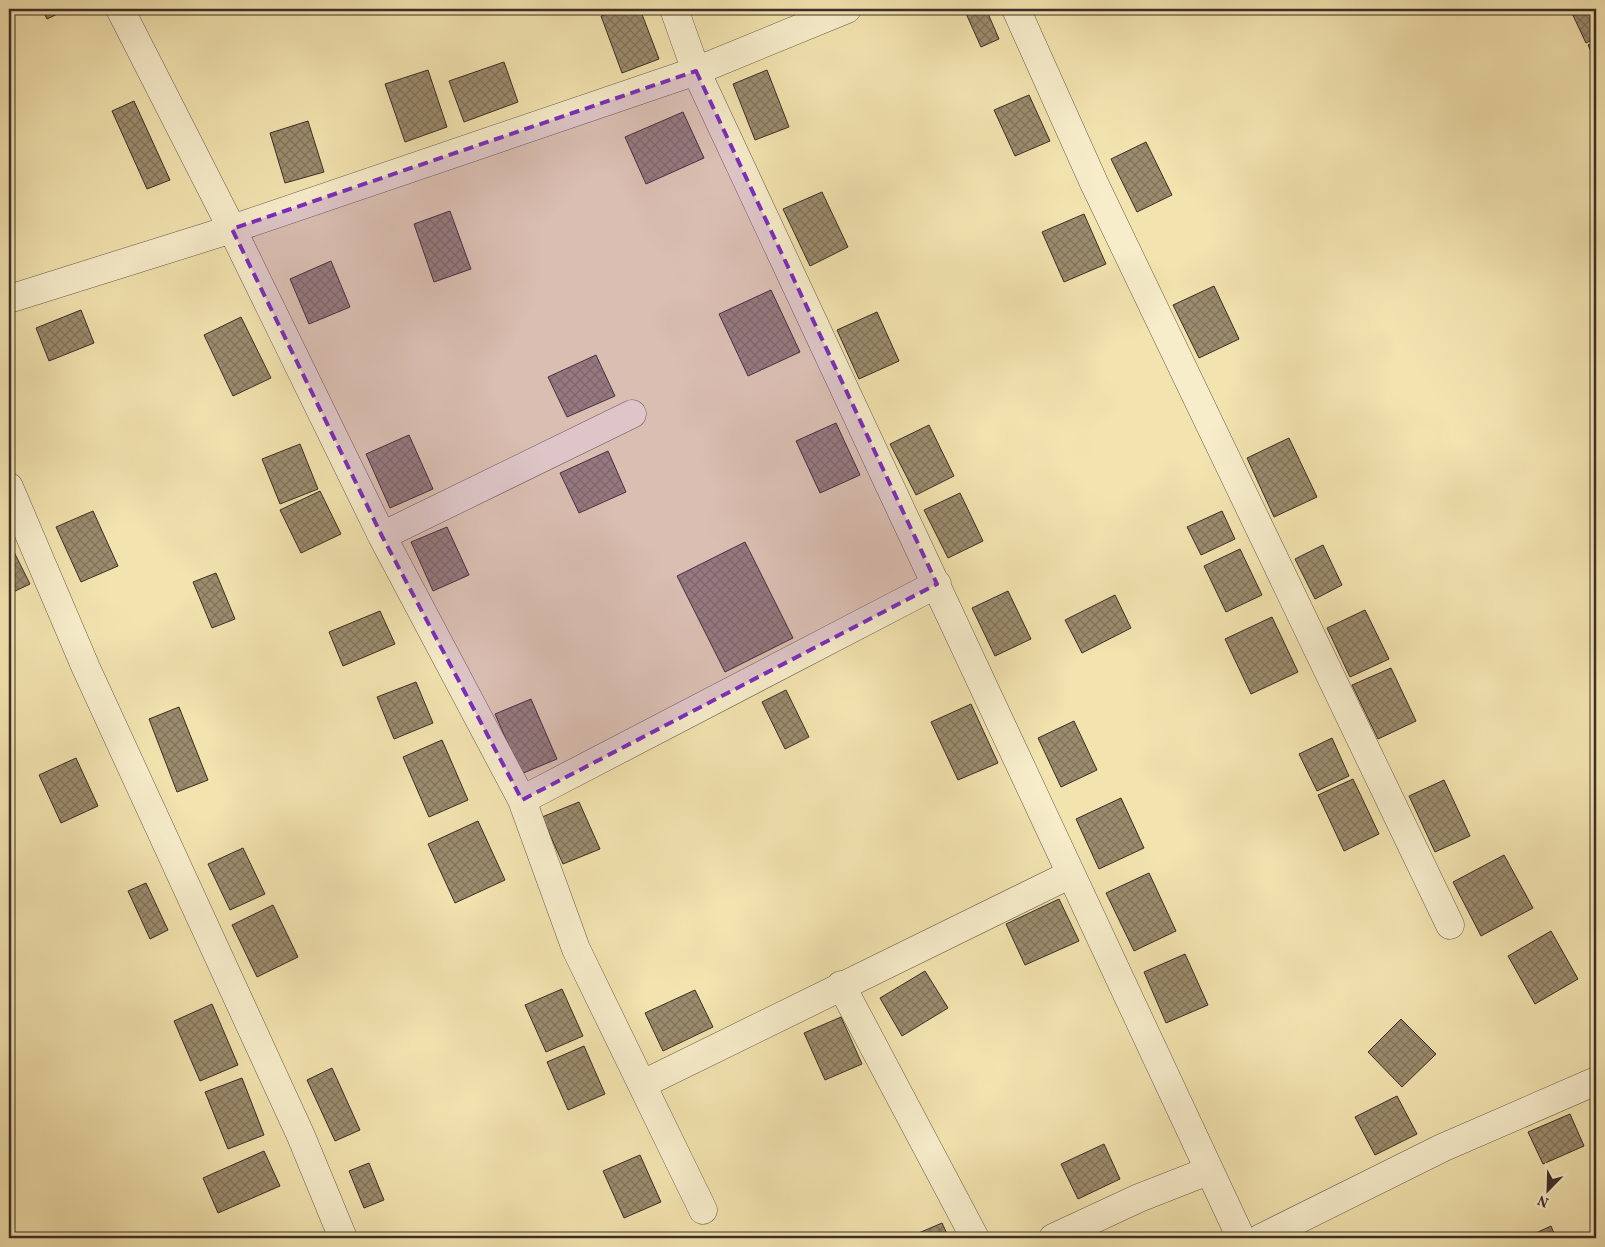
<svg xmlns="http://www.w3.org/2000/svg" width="1605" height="1247" font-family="Vollkorn,serif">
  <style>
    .building { fill: url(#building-cross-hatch); stroke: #3d2e27 }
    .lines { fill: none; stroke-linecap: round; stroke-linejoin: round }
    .street-casing { stroke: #6a5b49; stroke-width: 29 }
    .street { stroke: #f7edcb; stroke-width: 28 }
    .marked { fill: #7b2cbf; fill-opacity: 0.2; stroke: #7b2cbf; stroke-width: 4; stroke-dasharray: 10 6; stroke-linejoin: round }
  </style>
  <defs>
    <pattern id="building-cross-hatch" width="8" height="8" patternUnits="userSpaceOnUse" patternTransform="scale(1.25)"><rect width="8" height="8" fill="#9b8c6e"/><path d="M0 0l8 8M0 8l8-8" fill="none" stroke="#80735a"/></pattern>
  </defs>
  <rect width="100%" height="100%" fill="#f2e3af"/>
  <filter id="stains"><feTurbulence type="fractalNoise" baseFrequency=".004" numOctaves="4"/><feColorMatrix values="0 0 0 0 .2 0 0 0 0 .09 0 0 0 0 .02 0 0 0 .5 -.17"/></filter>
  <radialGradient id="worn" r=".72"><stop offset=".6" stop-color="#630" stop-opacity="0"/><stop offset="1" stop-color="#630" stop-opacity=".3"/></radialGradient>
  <path class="building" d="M42,9H68L47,19Z
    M622,9H640L659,59L622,73L601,16Z
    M964,9H986L999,39L981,47Z
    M1570,9H1596V38L1586,43Z
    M1596,41V62L1588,45Z
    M504,62L518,102L464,122L449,81Z
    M428,70L447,127L405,142L385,84Z
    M767,70L789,127L755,140L733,84Z
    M1029,95L1050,141L1015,156L994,110Z
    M134,101L170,180L147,189L112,111Z
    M683,112L704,158L646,184L625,137Z
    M308,121L324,172L285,183L270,133Z
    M1146,142L1172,195L1137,212L1111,159Z
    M822,192L848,247L810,266L783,209Z
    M450,211L471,269L434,282L414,224Z
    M1084,214L1106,264L1064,282L1042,232Z
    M331,261L350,307L309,324L290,279Z
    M1214,286L1239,339L1199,358L1173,305Z
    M771,290L800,352L748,376L719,314Z
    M81,310L94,343L49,361L36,328Z
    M877,312L899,361L859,379L837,330Z
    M241,317L271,378L233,396L204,335Z
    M596,355L615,396L567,417L548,377Z
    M836,423L860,475L820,493L796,441Z
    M929,425L954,476L916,495L890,444Z
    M409,435L433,489L390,508L366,454Z
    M1289,438L1317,497L1274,517L1247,458Z
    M300,444L318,489L280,504L262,459Z
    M608,451L626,492L579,513L560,473Z
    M320,491L341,534L301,553L280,510Z
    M960,493L983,541L948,558L924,510Z
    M93,511L118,566L81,582L56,527Z
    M1222,511L1235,539L1201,555L1187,527Z
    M447,527L469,575L433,591L411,542Z
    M745,542L793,638L725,672L677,576Z
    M1323,545L1342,585L1315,599L1295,559Z
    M1240,549L1262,595L1226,612L1204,566Z
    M14,552L30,584L9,594V555Z
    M216,573L235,619L212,628L193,582Z
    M1008,591L1031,639L995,656L972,608Z
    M1115,595L1131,628L1082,653L1065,620Z
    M1365,610L1389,659L1350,677L1327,628Z
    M380,611L395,644L343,666L329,632Z
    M1272,617L1298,672L1251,694L1225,639Z
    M1391,668L1416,721L1378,739L1352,685Z
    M416,682L433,723L394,739L377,697Z
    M786,690L809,737L785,749L762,702Z
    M531,699L557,759L521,774L495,714Z
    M971,704L998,763L958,780L931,722Z
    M179,707L208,780L177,792L149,719Z
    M1074,721L1097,770L1061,787L1038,738Z
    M1332,738L1349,776L1317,791L1299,754Z
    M442,740L468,800L429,817L403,757Z
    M76,758L98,806L61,823L39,775Z
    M1353,779L1379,834L1344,851L1318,795Z
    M1444,780L1470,836L1435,852L1409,796Z
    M1121,798L1144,848L1099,869L1076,819Z
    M579,802L600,849L563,864L542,817Z
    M478,821L505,880L455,903L428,844Z
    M243,848L265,894L230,910L208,864Z
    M1504,855L1533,908L1481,936L1453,882Z
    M1149,873L1176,931L1134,951L1106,893Z
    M146,883L168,930L150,939L128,891Z
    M1059,899L1079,941L1025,965L1006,924Z
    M273,905L298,957L257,977L232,925Z
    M1551,931L1578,979L1535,1004L1508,956Z
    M1185,954L1208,1005L1166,1023L1144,972Z
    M925,971L948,1008L902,1036L880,998Z
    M562,989L583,1036L546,1052L525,1005Z
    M695,990L713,1027L663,1051L645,1013Z
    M212,1004L238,1065L200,1081L174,1021Z
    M841,1017L862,1064L825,1080L804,1033Z
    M1401,1019L1436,1054L1402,1087L1368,1052Z
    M584,1046L605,1094L568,1110L547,1062Z
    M332,1068L360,1130L335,1141L307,1080Z
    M242,1078L264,1135L228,1149L205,1092Z
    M1397,1096L1417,1134L1375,1155L1355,1117Z
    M1570,1114L1584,1146L1543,1164L1528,1132Z
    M1104,1144L1120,1179L1078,1199L1061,1164Z
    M264,1151L280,1186L218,1213L203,1178Z
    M640,1155L661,1202L624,1218L603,1171Z
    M369,1163L384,1200L364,1208L349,1171Z
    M942,1223L949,1238H907Z
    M1551,1226L1556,1238H1525Z"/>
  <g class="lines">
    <defs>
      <path id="street" d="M120,9L232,229L382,536L522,800L576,949L703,1210
        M674,9L696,71L1241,1238
        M1016,9L1094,183L1450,925
        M9,299L232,229L696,71L847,9
        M9,487L86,668L301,1136L343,1238
        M382,536L632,414
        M522,800L937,584
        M841,985L975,1238
        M643,1084L1071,874
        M1053,1238L1139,1198L1208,1171
        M1261,1238L1442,1148L1596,1081"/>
    </defs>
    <use href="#street" class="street-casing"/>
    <use href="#street" class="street"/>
  </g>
  <path class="marked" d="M696,71L937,584L522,800L382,536L232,229Z"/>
  <rect width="1605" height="1247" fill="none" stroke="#f2e3af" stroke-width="30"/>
  <rect x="10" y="10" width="1585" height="1227" fill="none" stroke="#3d2e27" stroke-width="2.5"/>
  <rect x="15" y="15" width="1575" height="1217" fill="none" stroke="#3d2e27"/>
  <g transform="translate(1548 1190) rotate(203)" stroke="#f7edcb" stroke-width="4" paint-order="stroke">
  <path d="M0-4L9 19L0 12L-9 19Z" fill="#3d2e27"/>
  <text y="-8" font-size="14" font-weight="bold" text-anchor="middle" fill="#3d2e27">N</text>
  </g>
  <rect width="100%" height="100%" filter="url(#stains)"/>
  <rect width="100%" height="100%" fill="url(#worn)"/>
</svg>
